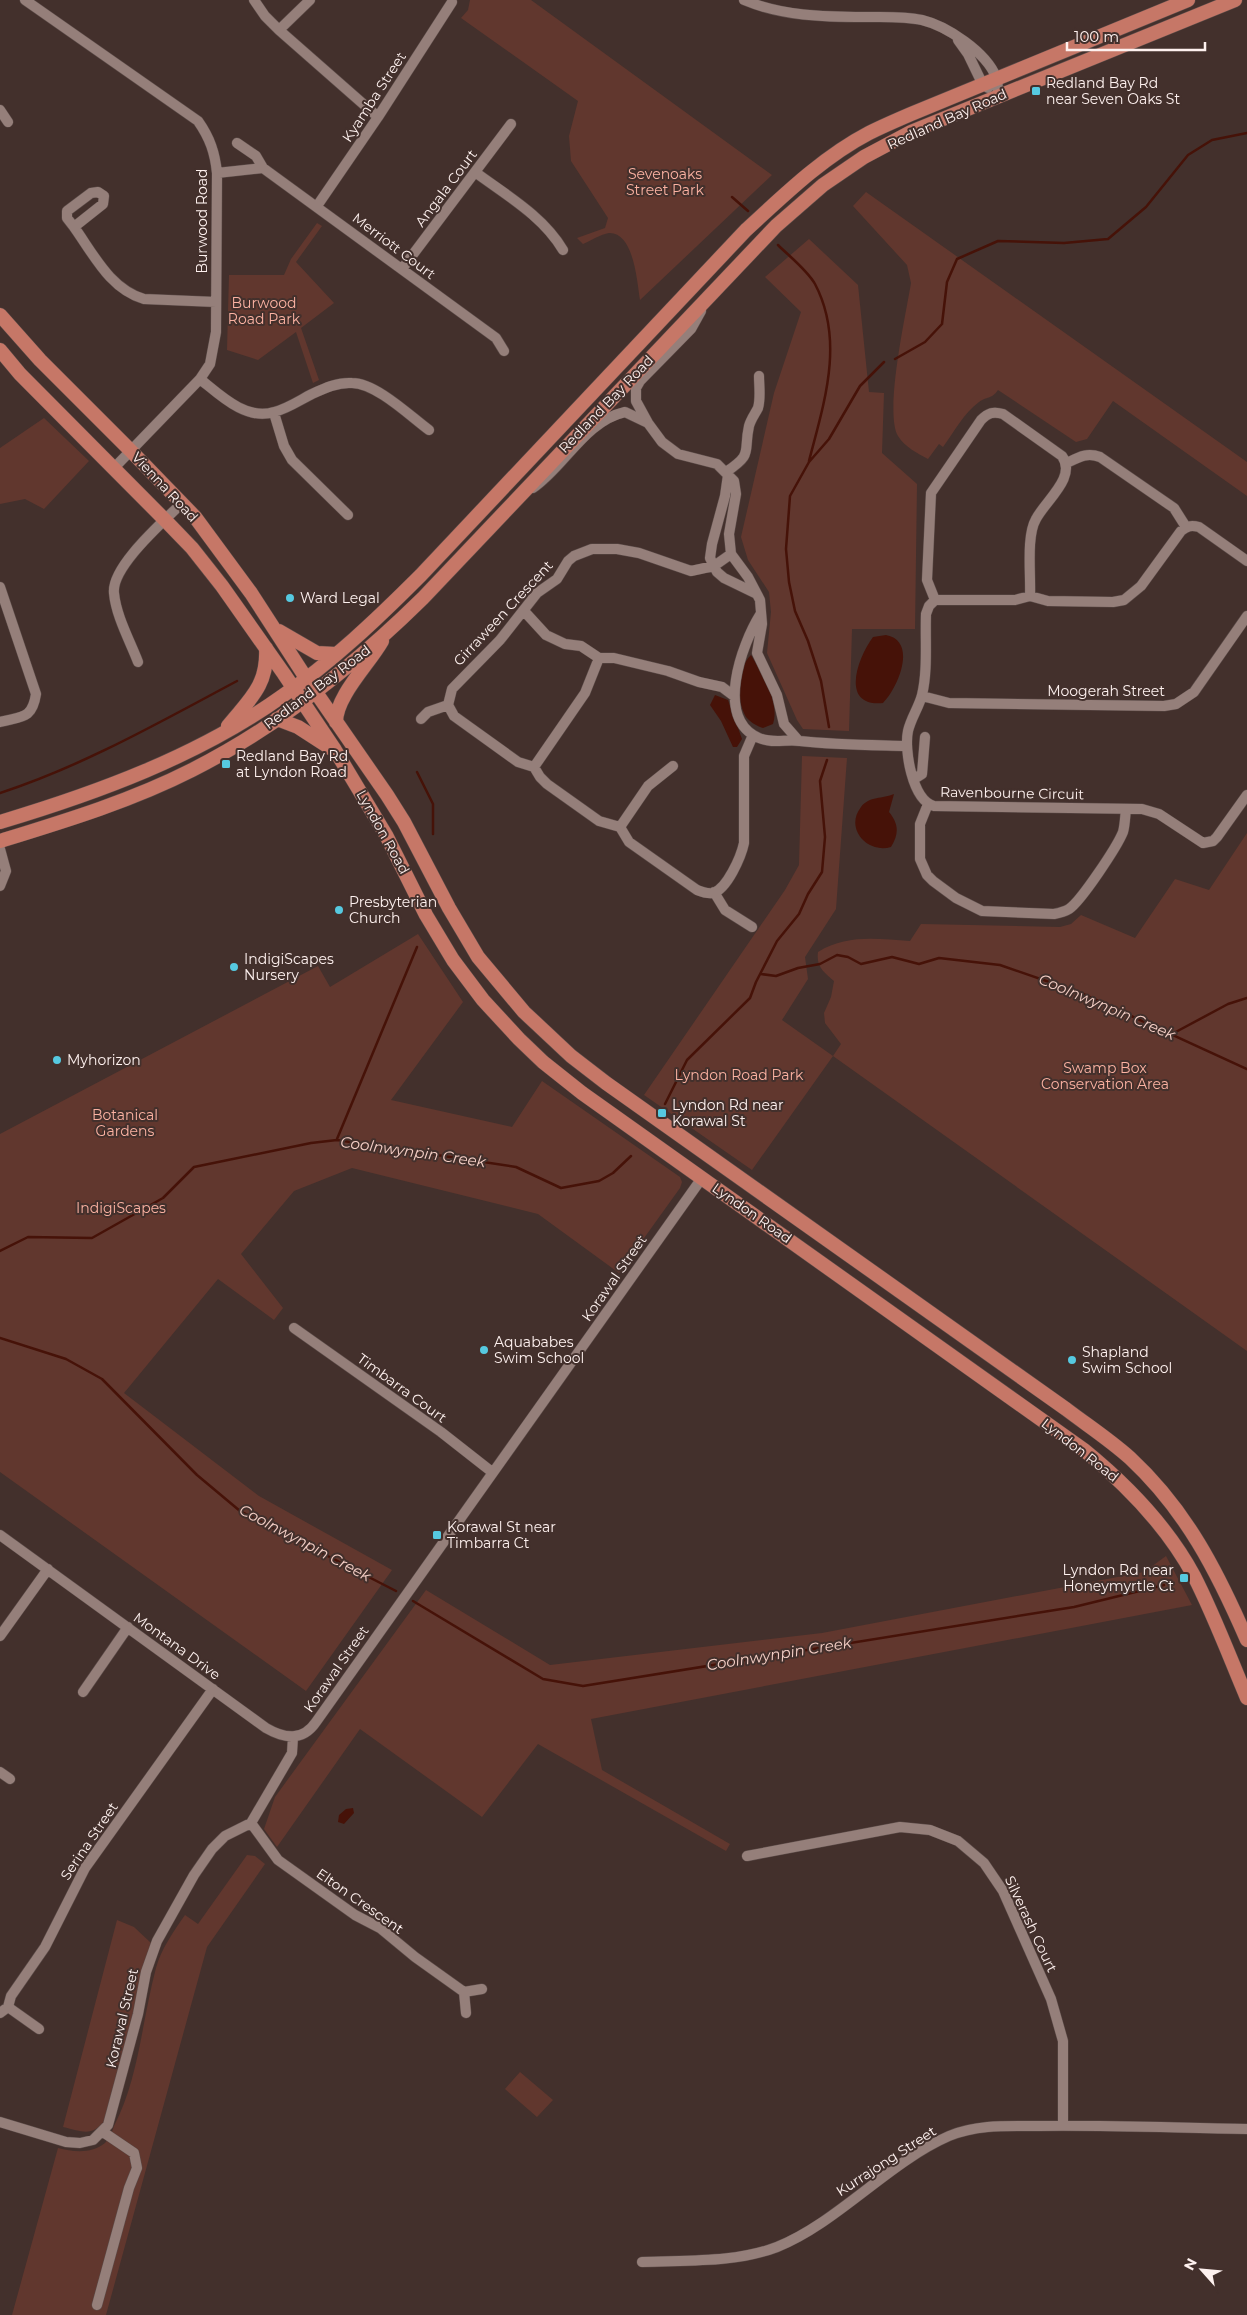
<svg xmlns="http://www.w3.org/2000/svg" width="1247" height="2315" font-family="Montserrat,sans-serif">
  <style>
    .green { fill: #61372e }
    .water { fill: #461208 }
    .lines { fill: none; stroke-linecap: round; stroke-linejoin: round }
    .stream { stroke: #461208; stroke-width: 2.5 }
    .minor-casing { stroke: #5c4c49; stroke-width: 11 }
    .major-casing { stroke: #5c4c49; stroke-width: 15 }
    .minor { stroke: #957f7a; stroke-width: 10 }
    .major { stroke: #c67767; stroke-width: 14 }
    .poi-dot { fill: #56c9e0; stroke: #43302c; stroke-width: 2 }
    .labels { text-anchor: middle; stroke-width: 4; stroke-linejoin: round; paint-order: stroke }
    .poi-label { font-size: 14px; fill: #fef1ef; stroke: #43302c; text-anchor: start }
    .street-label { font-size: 14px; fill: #fef1ef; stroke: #43302c }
    .park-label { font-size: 14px; fill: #fcb2a2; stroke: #43302c }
    .water-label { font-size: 15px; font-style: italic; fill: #f6d0c7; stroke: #43302c }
  </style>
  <rect width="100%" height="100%" fill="#43302c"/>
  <path class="green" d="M470,0H531L772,175L640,300C637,282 634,232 609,233C601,234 590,241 583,244L577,238L605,228L608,218L571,161L569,136L578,101L461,18L468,10Z
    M866,192L1247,462V496L1113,401L1087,439L1076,442L998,390C991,400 987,396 979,402C964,413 954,432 943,447L939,444L928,459C917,453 905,447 898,436C884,412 906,314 911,283L907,265L853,206Z
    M317,223L322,226L296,262L334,303L301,328L319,380L313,383L296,332L258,360L227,350L229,275H284L291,259Z
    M809,239L858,285L869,392L884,393L882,453L917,484L915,629H852L849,731L803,729L797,720L767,653L771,612L769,592L748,560L741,537L774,393L801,312L765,277Z
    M44,418L89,461L44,509L25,499L0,504V448Z
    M802,756L847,758L836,909L805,957L808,979L782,1020L833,1056L841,1044L825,1023L824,1013L831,997L834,981C824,972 816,967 818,952C847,934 877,939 910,941L921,924L1060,927L1071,924L1081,915L1135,938L1175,879L1209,890L1247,833V1351L833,1056L752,1170L644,1095L785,890L799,865Z
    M418,934L463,1002L391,1100L512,1127L542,1081L680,1177L682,1182L680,1188L619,1273L538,1214L352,1168L294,1191L241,1254L283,1308L274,1320L218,1279L124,1393L259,1496L392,1570L306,1691L0,1472V1134L318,966L330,987Z
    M1166,1556L1192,1605L591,1719L602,1770L730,1844L726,1851L538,1744L482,1817L360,1729L277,1847L264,1829L275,1797L426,1590L550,1665L822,1633L1144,1572Z
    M247,1855L255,1856L265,1864L207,1947L106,2315H12L58,2148C73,2152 92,2154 105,2143C109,2139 112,2132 114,2126C139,2078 142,2020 156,1968C161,1949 174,1931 185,1915L198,1924Z
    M117,1920L134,1927L151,1943L106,2119C92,2137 84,2132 63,2127Z
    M520,2072L553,2100L537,2117L505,2089Z"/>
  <path class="water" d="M886,635C918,641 898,688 883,703C839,707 858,657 873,637Z
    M751,655C762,674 780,702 773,724L763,728C757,726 750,722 746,717C736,701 737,668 751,655Z
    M715,695L728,700L742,739L737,747H733L721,721L710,705Z
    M894,794L889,812C899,824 899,834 891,847C868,854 844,829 861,807C869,796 883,799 894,794Z
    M353,1808L354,1813L344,1824L338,1822L339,1815L346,1809Z"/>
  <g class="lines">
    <path class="stream" d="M732,197L748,211
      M778,245C790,257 807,270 815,284C845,341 824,403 809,461
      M895,359L925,342L942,324L947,282L957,259L998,241L1064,243L1108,239L1146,207L1188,155L1212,140L1247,133
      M829,727L821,681L808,641L795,611L789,582L786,549L790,496L809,462L829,439L860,386L884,362
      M417,772L433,804V834
      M0,793C83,766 160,722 237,681
      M761,974L776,976L798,968L820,964L837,955L848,957L861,964L892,957L919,964L939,958L1000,965L1081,993L1247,1069
      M1172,1034L1228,1004L1247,998
      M665,1104L687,1060L750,998L756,982L777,941L799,914L808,894L822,872L825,837L820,781L827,760
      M337,1139L417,947
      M0,1251L28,1237L92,1238L163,1198L194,1167L311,1143L337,1140L516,1167L561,1188L599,1181L613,1173L631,1156
      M0,1338L66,1359L102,1379L197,1475L240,1511L396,1591
      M413,1601L543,1679L583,1686L1074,1607L1164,1585"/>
    <defs>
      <path id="minor" d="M25,0L198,121C210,138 215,153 217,173L216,332L210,364L200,379L114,468
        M254,0L265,16L279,30L378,117
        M744,0C782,16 824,17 865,17C884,17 904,16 922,20C947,26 986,52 996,77C999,82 997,90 998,96
        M279,30L310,0
        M958,40L968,54L982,83L988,88
        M0,110L8,122
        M237,143L256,156L263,168
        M475,172C506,195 543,216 563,250
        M217,173L263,168L496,338L504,351
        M98,192L104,196L103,204L74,227L67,218V211L91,193Z
        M317,206L378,117L452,2
        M74,227C94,255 110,289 144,299L216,302
        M402,269L511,124
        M701,311L691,329L640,381L636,388V401L648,423L662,442L678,454L717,464L734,481L736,494L729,534L731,554L748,577L760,600L762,624L757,653L777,695L784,724L798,740
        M200,379C220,395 246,421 274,412C287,409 300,400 312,394C325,388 338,382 352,383C376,383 410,416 429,430
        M274,413L284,446L292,460L348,515
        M1067,463C1079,457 1087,452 1100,457L1174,508L1186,527
        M726,472C754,453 743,453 749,426C751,419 755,414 758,408C761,398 759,386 759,376
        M728,475L725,496L712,544L710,558L717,572L724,578L757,594
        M533,488C565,466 585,421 625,412L648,423
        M731,554L714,566L691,571L639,553L617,549H592L574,556L568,561L557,579L537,593L500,640L452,689L448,705L454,716L518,762L534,767L585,693L599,658H614L668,671L699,682L722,687L734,696
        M1247,561L1199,527C1191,525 1187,526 1181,531L1141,586L1124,600L1113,602L1048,601L1030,596L1015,600H935L929,606L926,614C925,640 928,670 922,695C919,707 911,718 908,731C904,749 912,800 934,806L1142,809L1159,814L1203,843L1213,841L1217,837L1247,795
        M0,587L36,694C32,720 21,716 0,722
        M935,600L927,580L931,493L981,420C988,413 993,411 1003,414L1062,456C1077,477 1046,500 1036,519C1026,536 1031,575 1030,596
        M524,611L546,635L565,644L581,646L599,658
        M760,615C742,644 714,719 759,738C773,744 786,739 800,741C836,745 871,745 907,746
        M138,662C130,641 116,616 114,593C111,567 163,522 182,503
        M922,696L949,703L1164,706L1176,704L1194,692L1247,616
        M421,719L428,712L448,705
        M673,766L648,786L620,827L629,842L697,890C702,892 707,894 713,893C727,889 741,857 744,843V756L753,735
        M534,767L540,777L547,784L599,821L620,827
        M914,779L922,774L925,737
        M928,804L920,824V859L927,875L933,881L956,898L982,911L1054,914C1059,913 1064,912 1069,909C1081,901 1117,847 1123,832C1125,825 1125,817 1126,809
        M0,849L6,871L0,886
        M714,892L725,910L752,927
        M294,1328L441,1432L492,1472
        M0,1535L266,1728C285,1739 303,1741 316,1722L702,1178
        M0,1636L48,1569
        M83,1692L128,1627
        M0,1772L10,1779
        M251,1823L278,1860L355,1915L380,1928L415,1957L464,1992
        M747,1856L900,1827L930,1830L958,1841L984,1863L1003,1891L1051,1999L1063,2041V2125
        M8,2007L39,2029
        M0,2013L8,2007L11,1996L45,1947L85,1868L213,1689
        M466,2013L464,1992L482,1989
        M0,2122L66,2142L80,2143L93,2140L108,2125L138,2014L146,1972L157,1941L194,1875L212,1849L225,1836L251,1823L292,1753L293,1737
        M642,2262C687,2260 735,2263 777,2247C837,2223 889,2162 949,2136C977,2124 1009,2126 1039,2126C1108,2125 1178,2128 1247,2129
        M97,2305L129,2188L137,2168L134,2153L103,2132"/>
      <path id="major" d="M0,315L40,360L131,451L195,517L251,593L306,678L387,795L404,822L449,908L478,957L524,1012L571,1056L606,1083L1066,1409C1087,1425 1110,1440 1130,1458C1186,1510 1217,1571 1247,1640
        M0,350L20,374L165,520L192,548L222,586L284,674L335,750L386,835L426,915L453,960L483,1000L519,1039L543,1062L582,1093L1084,1450C1127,1485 1167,1526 1194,1576C1214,1615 1230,1658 1247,1698
        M279,631L317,653L336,654
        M277,719L298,727L332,749
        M336,722C336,696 369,664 382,641
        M228,726C250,699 268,685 266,648
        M0,822C97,793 198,756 281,697C332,662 377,619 421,575L746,230C784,195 823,157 869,133C883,126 897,120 911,114L1188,0
        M0,841C65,821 131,801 192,770C277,727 355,665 423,598L776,226L823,185L864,157L911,132L1235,0"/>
    </defs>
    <use href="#minor" class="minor-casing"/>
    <use href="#major" class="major-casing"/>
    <use href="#minor" class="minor"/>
    <use href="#major" class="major"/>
  </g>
  <g class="poi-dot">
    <rect x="1031" y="86" width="10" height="10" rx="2.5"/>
    <circle cx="290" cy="598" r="5"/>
    <rect x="221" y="759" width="10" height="10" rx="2.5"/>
    <circle cx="339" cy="910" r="5"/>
    <circle cx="234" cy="967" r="5"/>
    <circle cx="57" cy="1060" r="5"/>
    <rect x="657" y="1108" width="10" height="10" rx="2.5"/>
    <circle cx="484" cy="1350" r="5"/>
    <circle cx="1072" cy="1360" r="5"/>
    <rect x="432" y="1530" width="10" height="10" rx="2.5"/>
    <rect x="1179" y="1573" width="10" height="10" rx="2.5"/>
  </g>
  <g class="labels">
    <g class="poi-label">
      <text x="1046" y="88">Redland Bay Rd<tspan x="1046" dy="16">near Seven Oaks St</tspan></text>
      <text x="300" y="603">Ward Legal</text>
      <text x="236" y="761">Redland Bay Rd<tspan x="236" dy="16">at Lyndon Road</tspan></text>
      <text x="349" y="907">Presbyterian<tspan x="349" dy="16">Church</tspan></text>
      <text x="244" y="964">IndigiScapes<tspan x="244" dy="16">Nursery</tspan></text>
      <text x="67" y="1065">Myhorizon</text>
      <text x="672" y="1110">Lyndon Rd near<tspan x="672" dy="16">Korawal St</tspan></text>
      <text x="494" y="1347">Aquababes<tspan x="494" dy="16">Swim School</tspan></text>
      <text x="1082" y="1357">Shapland<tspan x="1082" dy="16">Swim School</tspan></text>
      <text x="447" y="1532">Korawal St near<tspan x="447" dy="16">Timbarra Ct</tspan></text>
      <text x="1174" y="1575" text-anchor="end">Lyndon Rd near<tspan x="1174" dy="16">Honeymyrtle Ct</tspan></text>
    </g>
    <g class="street-label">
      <text transform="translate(374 97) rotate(-57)" y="5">Kyamba Street</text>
      <text transform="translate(947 119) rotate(-24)" y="5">Redland Bay Road</text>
      <text transform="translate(446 188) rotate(-53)" y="5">Angala Court</text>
      <text transform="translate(202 221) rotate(-90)" y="5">Burwood Road</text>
      <text transform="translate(394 246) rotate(37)" y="5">Merriott Court</text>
      <text transform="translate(606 404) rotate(-46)" y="5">Redland Bay Road</text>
      <text transform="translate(165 487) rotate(47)" y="5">Vienna Road</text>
      <text transform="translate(503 613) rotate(-47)" y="5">Girraween Crescent</text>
      <text transform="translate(317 687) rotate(-37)" y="5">Redland Bay Road</text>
      <text x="1106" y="696">Moogerah Street</text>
      <text transform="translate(1012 793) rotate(1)" y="5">Ravenbourne Circuit</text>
      <text transform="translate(383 832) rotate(61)" y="5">Lyndon Road</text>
      <text transform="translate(752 1213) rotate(35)" y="5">Lyndon Road</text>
      <text transform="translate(614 1278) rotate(-55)" y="5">Korawal Street</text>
      <text transform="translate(402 1388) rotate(36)" y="5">Timbarra Court</text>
      <text transform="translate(1080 1450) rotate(38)" y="5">Lyndon Road</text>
      <text transform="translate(177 1646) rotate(36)" y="5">Montana Drive</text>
      <text transform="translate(336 1669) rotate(-55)" y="5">Korawal Street</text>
      <text transform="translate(89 1841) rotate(-56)" y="5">Serina Street</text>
      <text transform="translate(360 1901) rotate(35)" y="5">Elton Crescent</text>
      <text transform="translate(1031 1924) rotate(65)" y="5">Silverash Court</text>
      <text transform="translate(122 2018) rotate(-77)" y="5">Korawal Street</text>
      <text transform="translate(886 2161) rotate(-33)" y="5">Kurrajong Street</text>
    </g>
    <g class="park-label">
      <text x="665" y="179">Sevenoaks<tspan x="665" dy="16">Street Park</tspan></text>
      <text x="264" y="308">Burwood<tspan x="264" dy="16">Road Park</tspan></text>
      <text x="1105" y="1073">Swamp Box<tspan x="1105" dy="16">Conservation Area</tspan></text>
      <text x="739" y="1080">Lyndon Road Park</text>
      <text x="125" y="1120">Botanical<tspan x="125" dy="16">Gardens</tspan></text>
      <text x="121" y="1213">IndigiScapes</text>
    </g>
    <g class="water-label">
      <text transform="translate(1107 1007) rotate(23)" y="5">Coolnwynpin Creek</text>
      <text transform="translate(413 1152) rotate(8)" y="5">Coolnwynpin Creek</text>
      <text transform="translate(305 1543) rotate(28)" y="5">Coolnwynpin Creek</text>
      <text transform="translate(779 1654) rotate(-9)" y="5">Coolnwynpin Creek</text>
    </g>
  </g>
  <g transform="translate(1202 2270) rotate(297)" stroke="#43302c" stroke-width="4" paint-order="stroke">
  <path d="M0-4L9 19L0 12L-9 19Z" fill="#fef1ef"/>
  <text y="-8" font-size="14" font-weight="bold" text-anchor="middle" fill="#fef1ef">N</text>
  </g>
  <path d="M1067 42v8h138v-8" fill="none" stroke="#fef1ef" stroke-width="2.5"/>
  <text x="1074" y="42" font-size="15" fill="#fef1ef" stroke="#43302c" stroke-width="4" paint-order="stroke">100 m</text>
</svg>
